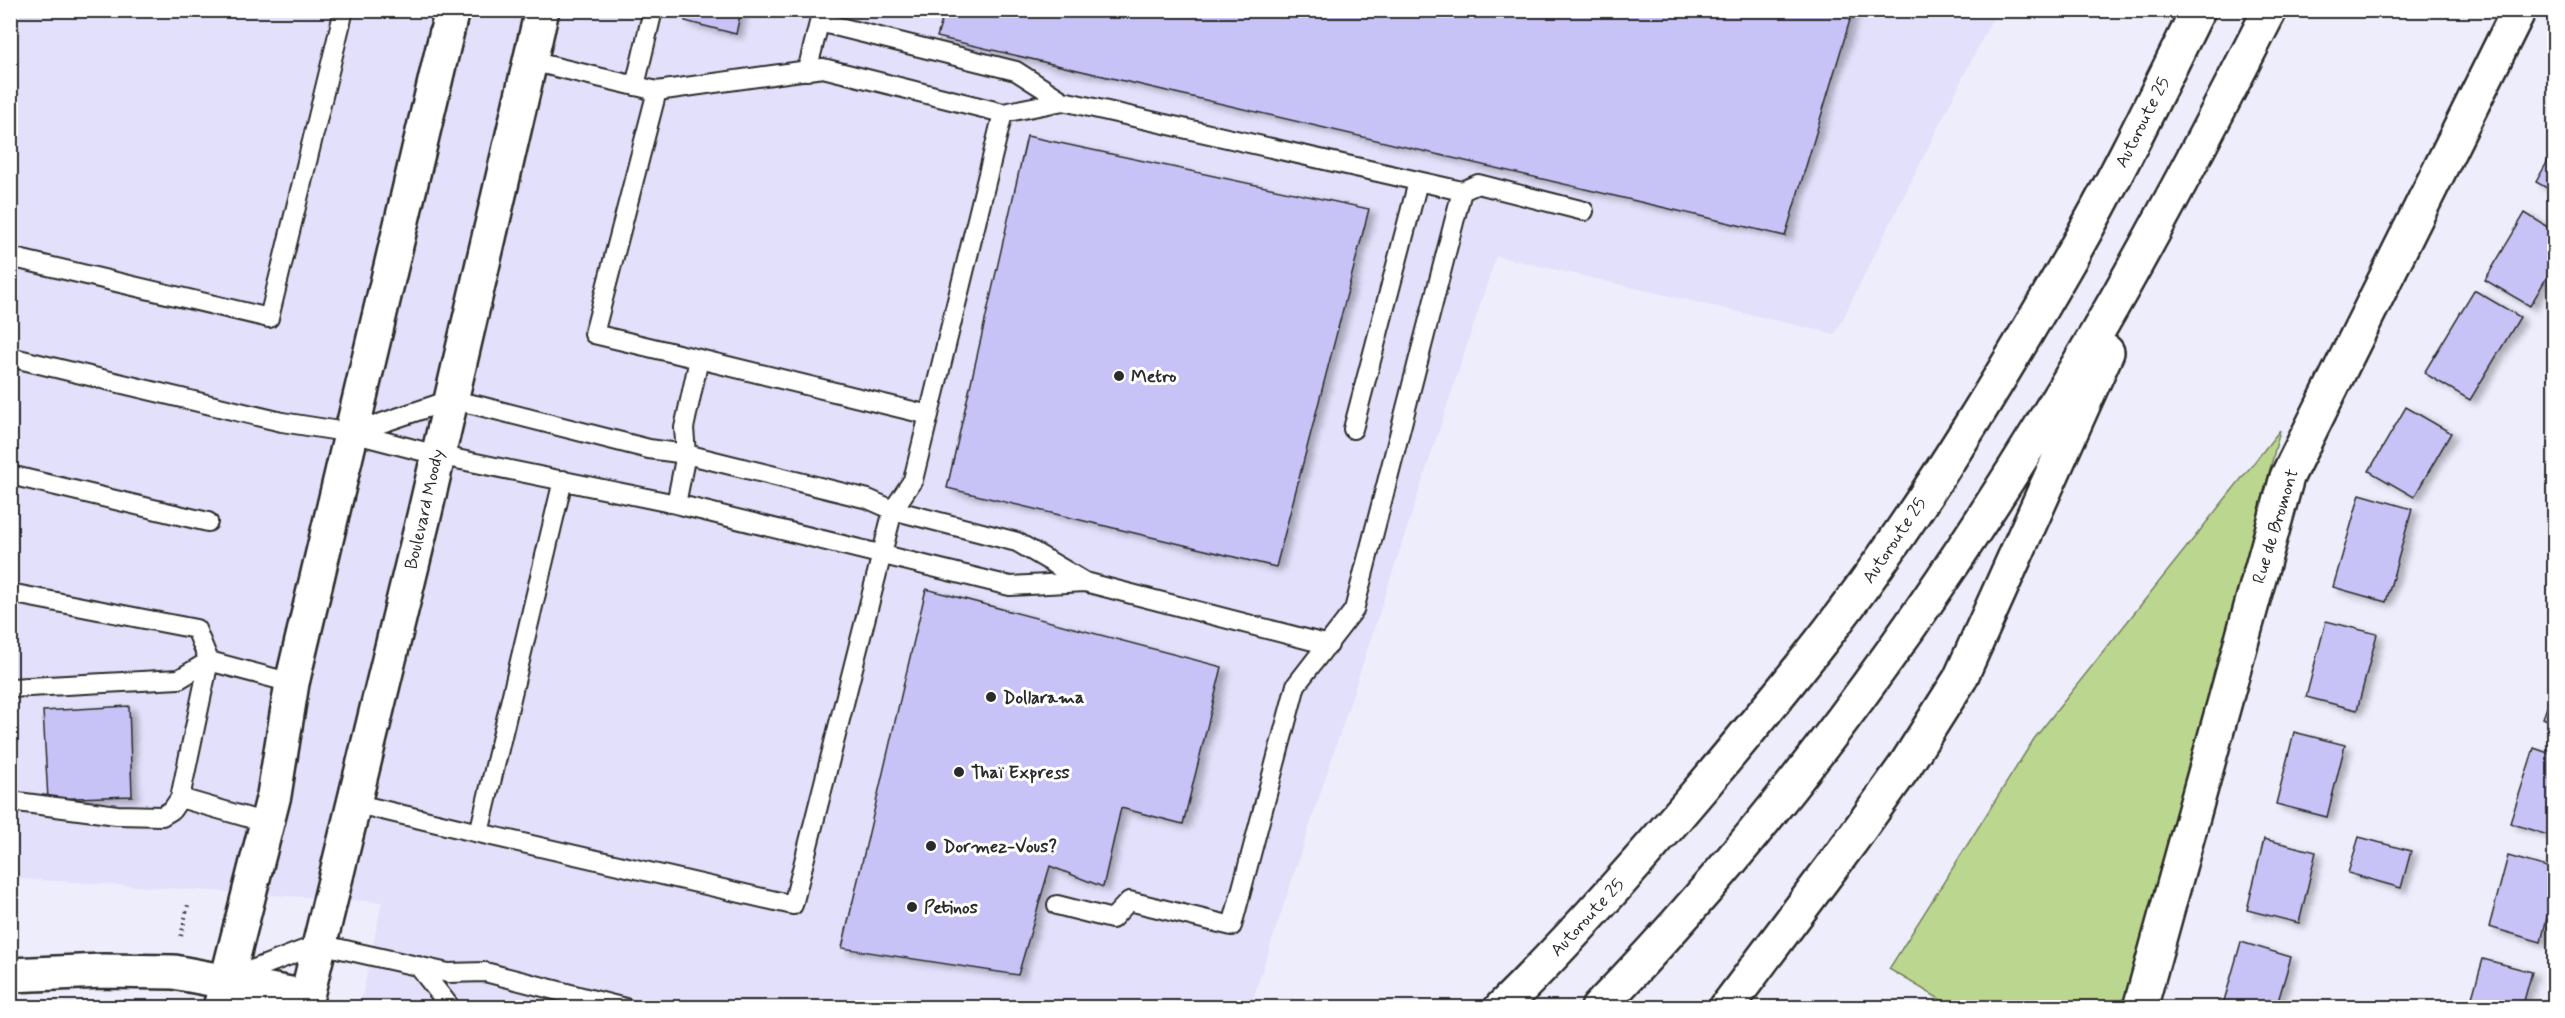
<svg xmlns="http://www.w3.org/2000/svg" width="2565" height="1018" font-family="Mynerve,sans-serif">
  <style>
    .built { fill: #e2e0fa }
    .green { fill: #bbd78f; stroke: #73815d; stroke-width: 1.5 }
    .building { fill: #c7c3f6; stroke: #2b2b2b; stroke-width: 1.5; filter: url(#shadow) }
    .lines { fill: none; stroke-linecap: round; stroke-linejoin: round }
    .service-casing { stroke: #2b2b2b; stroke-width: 22 }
    .minor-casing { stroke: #2b2b2b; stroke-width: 38 }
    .secondary-casing { stroke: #2b2b2b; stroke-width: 38 }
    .motorway-casing { stroke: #2b2b2b; stroke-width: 38 }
    .path { stroke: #2b2b2b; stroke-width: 4; stroke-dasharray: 1.5 4.5; stroke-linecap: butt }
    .service { stroke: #fff; stroke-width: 18 }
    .minor { stroke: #fff; stroke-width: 33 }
    .secondary { stroke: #fff; stroke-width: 33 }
    .motorway { stroke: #fff; stroke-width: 33 }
    .poi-dot { fill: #2b2b2b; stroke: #fff; stroke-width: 2 }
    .labels { text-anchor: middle; stroke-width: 6; stroke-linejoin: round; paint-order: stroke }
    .street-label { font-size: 18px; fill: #2b2b2b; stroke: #fff }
    .poi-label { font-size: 18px; font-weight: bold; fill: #2b2b2b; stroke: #fff; text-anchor: start }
  </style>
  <defs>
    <filter id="shadow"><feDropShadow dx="6" dy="4" stdDeviation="3" flood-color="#0004"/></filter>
  </defs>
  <rect width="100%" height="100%" fill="#eeedfc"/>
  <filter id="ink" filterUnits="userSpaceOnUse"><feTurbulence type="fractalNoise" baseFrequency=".0167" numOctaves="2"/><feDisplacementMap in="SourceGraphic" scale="12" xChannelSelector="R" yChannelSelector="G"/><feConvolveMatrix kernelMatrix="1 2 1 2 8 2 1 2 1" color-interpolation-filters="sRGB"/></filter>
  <g filter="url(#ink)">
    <path class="built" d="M10,11H1996L1835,334L1496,256L1250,1008L360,1007L382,902L11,878Z"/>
    <path class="green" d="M2280,430L2132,1007H1953L1889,969L2034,739Z"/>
    <path class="building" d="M687,10H741L736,34L685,21Z
      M945,10H1853L1785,236L937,37Z
      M1027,136L1369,209L1276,567L947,488Z
      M2554,150V192L2536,182Z
      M2525,213L2554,231V265L2530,306L2485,280Z
      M2474,290L2520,317L2470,400L2424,373Z
      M2406,407L2451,433L2414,497L2369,471Z
      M2360,494L2412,509L2386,602L2333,587Z
      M926,589L1222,667L1183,824L1121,808L1103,887L1050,866L1018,975L842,948Z
      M2326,621L2377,634L2357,710L2306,697Z
      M2554,688V723L2543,718Z
      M129,706L132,796L48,799L43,711Z
      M2294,732L2345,745L2327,817L2276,804Z
      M2534,748L2554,755V837L2510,823Z
      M2359,837L2411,851L2401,888L2348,873Z
      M2264,839L2316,852L2299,923L2247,910Z
      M2508,856L2554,869V888L2541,942L2489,927Z
      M2241,942L2291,957L2276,1008H2222Z
      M2483,959L2532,972L2522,1008H2469Z"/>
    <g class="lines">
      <defs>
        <path id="service" d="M819,22L1016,71L1063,101L1462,191L1354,610L1296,685L1232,926L1129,901L1112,919L1057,905
          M807,71L822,11
          M635,86L653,10
          M657,91L594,334L699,359
          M1003,113L1063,101
          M1462,191L1478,184L1584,211
          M10,257L269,318L344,10
          M10,357L282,422L352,433L437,455L676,504L1010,586L1085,582
          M1353,429L1418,182
          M352,433L450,400L476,405L649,449L686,454L868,499L893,510L1017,542L1085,582L1329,645
          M10,475L208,522
          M676,504L686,454L684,428L699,359L929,415
          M10,593L196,629L209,661L180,798L172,810L162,816L117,815L10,801
          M10,688L179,679L209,661L292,683
          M180,798L267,823
          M353,803L479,833L563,480
          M479,833L793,905L893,510L913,480L1003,113L823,68L657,91L530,61
          M418,966L451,1008
          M231,978L319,944L448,973L485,972L625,1008"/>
        <path id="minor" d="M2140,1008L2287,477L2519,10"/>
        <path id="secondary" d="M220,1008L274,795L292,683L452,10
          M304,1008L425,512L542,10"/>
        <path id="motorway" d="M10,975L103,971L174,972L306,997
          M1501,1008C1573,937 1639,862 1704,785C1759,719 1814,653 1865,583C1939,481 2005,371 2068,262C2115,180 2156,95 2198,10
          M1598,1008C1794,806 1957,573 2098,331C2159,226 2215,118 2270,10
          M1726,1008L1852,840L1905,766L1960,679L2107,352"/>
      </defs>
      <use href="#service" class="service-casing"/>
      <use href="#minor" class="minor-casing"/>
      <use href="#secondary" class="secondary-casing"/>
      <use href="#motorway" class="motorway-casing"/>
      <path class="path" d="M181,936L188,905"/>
      <use href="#service" class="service"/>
      <use href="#minor" class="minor"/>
      <use href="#secondary" class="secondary"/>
      <use href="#motorway" class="motorway"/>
    </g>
  </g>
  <g class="poi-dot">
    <circle cx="1119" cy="376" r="6"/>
    <circle cx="991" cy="697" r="6"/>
    <circle cx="959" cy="772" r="6"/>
    <circle cx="931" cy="846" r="6"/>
    <circle cx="912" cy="907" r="6"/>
  </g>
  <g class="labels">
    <g class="street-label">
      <text transform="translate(2142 122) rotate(-63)" y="6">Autoroute 25</text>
      <text transform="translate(424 509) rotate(-77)" y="6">Boulevard Moody</text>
      <text transform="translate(2275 526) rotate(-73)" y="6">Rue de Bromont</text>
      <text transform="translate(1894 540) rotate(-56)" y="6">Autoroute 25</text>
      <text transform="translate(1587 917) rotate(-47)" y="6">Autoroute 25</text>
    </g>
    <g class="poi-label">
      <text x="1131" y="382">Metro</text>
      <text x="1003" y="703">Dollarama</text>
      <text x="971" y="778">Thaï Express</text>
      <text x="943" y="852">Dormez-Vous?</text>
      <text x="924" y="913">Petinos</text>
    </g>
  </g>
  <rect width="2565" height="1018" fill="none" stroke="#fff" stroke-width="36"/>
  <rect x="18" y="18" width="2529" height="982" fill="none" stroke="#2b2b2b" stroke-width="2" filter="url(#ink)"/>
</svg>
